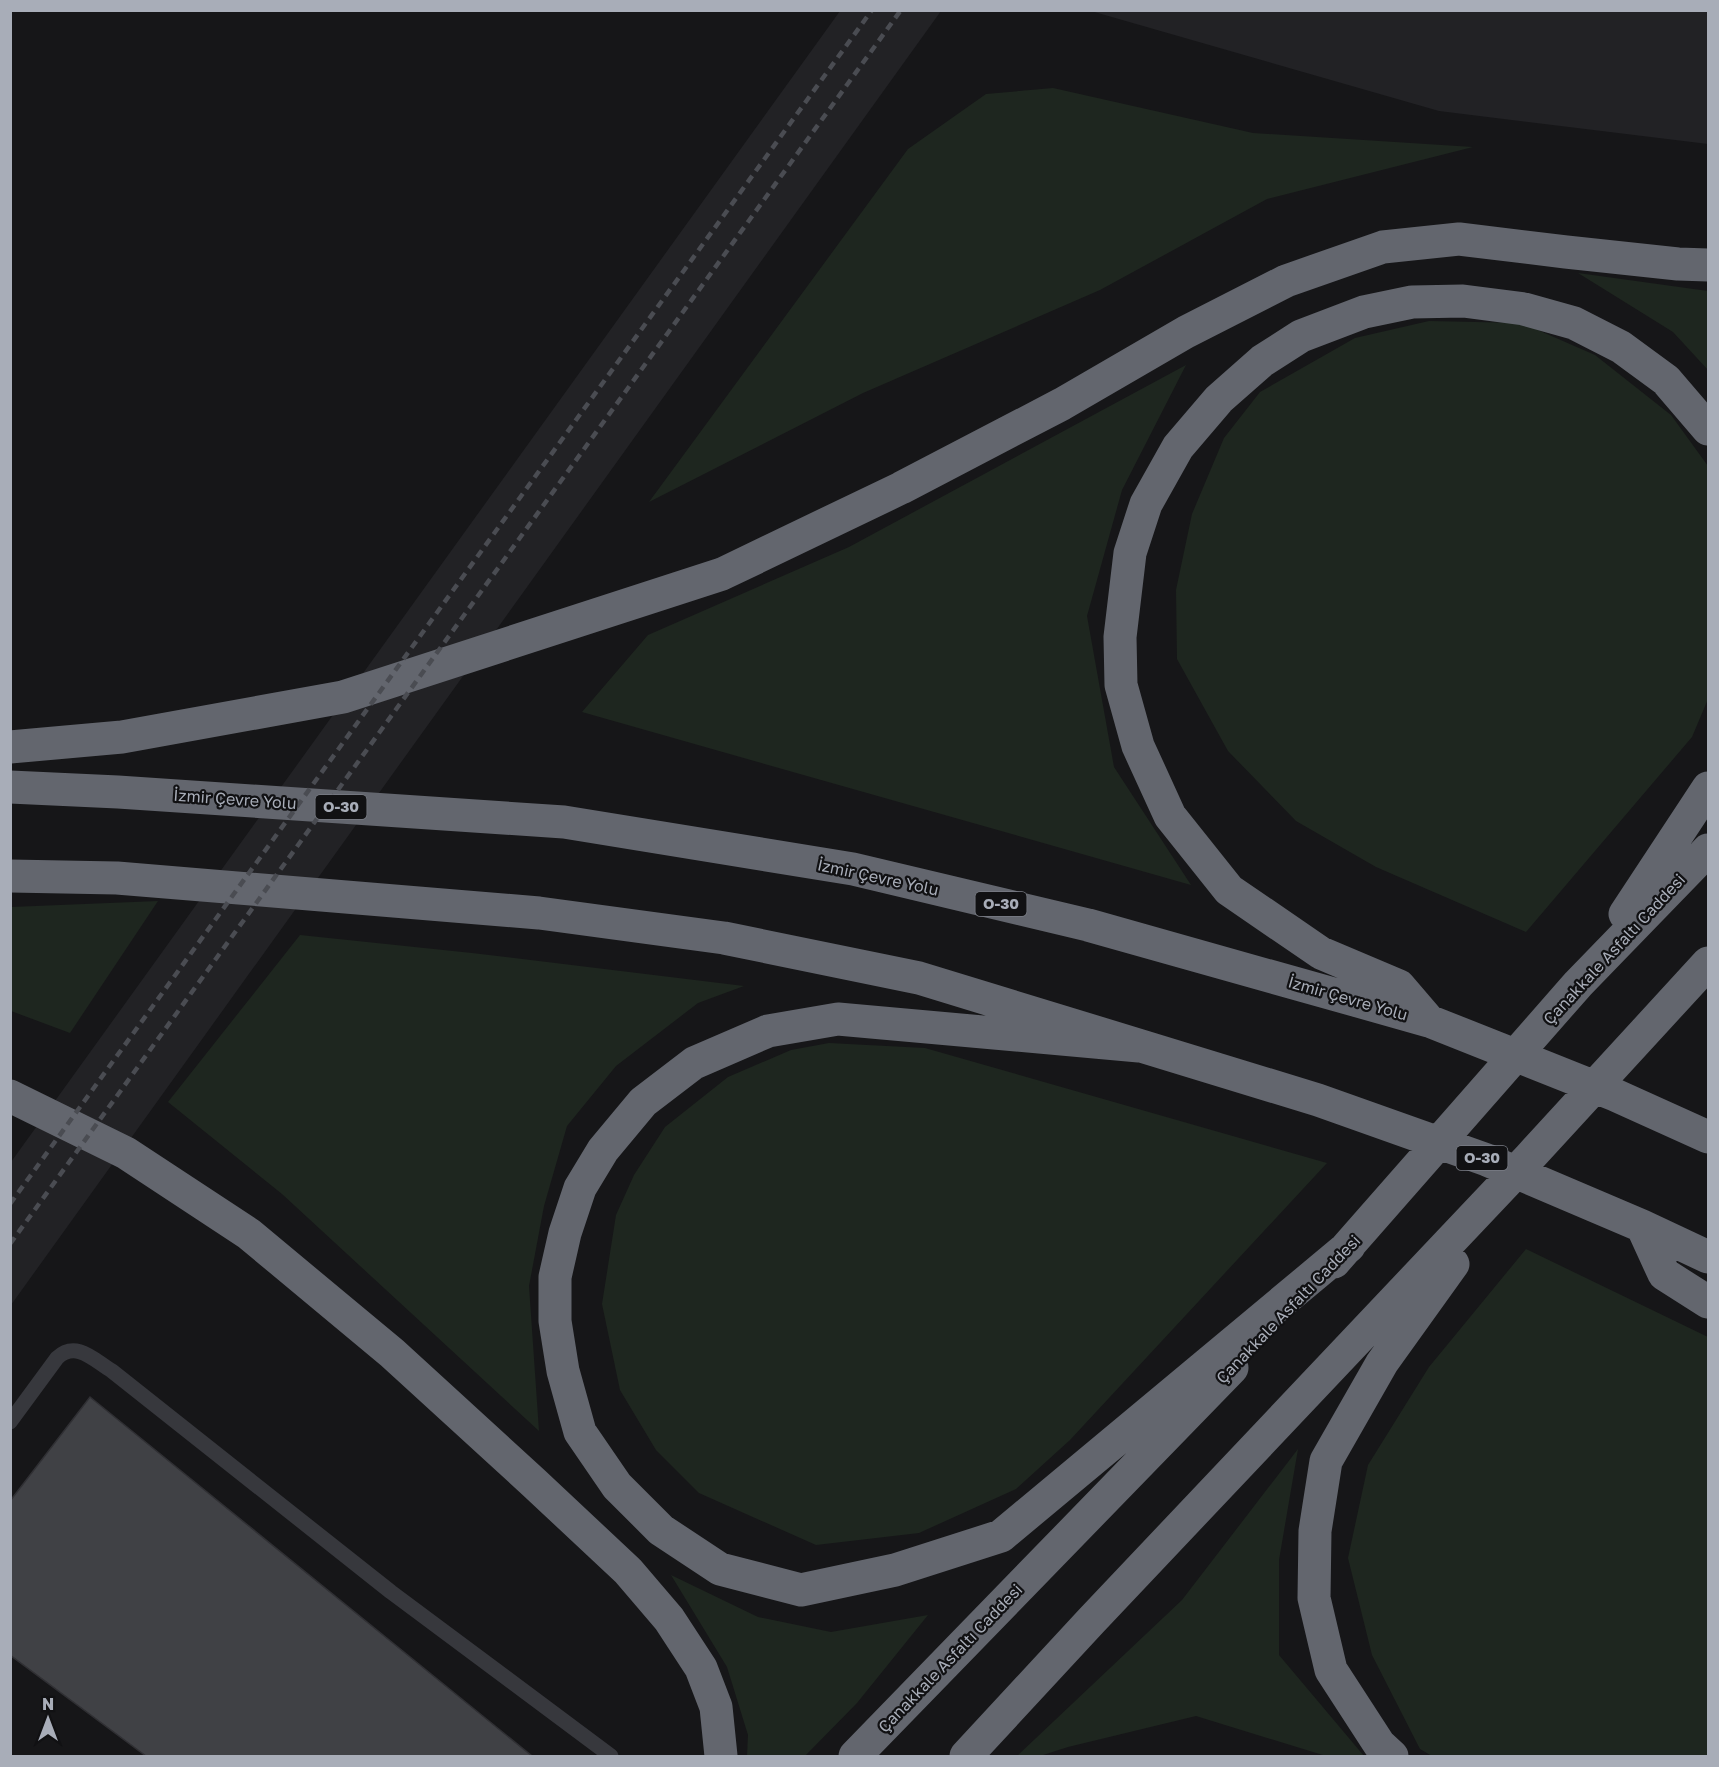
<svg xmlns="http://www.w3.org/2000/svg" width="1719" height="1767" font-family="'Golos Text',sans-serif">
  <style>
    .built { fill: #222225 }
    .green { fill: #1e261f }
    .building { fill: #404145; stroke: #303034; stroke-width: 1.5 }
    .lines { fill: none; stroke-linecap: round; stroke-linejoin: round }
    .lane { stroke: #37383d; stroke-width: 15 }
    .highway { stroke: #63666e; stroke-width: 33 }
    .rail { stroke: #4a4c52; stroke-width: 4.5; stroke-dasharray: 8 6; stroke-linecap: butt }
    .labels { text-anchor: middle; stroke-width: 4.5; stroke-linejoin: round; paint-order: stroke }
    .shield { fill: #111113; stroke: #7b7e86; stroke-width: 1.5 }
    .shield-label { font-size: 15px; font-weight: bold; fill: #a8adb8 }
    .street-label { font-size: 16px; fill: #a8adb8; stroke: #111113 }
  </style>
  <rect width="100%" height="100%" fill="#161618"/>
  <path class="built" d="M840,11H941L11,1305V1162Z
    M1091,11H1708V144L1439,111Z"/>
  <path class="green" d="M1053,88L1253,133L1473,147L1267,199L1100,290L863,393L649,502L908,149L986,94Z
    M1578,273L1708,291V370L1673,332Z
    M1429,321L1522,323L1595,355L1671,415L1708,466V699L1692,737L1526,932L1376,867L1296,821L1228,751L1177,659L1176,590L1192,514L1224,438L1260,392L1355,338Z
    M1186,365L1122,490L1087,616L1114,767L1191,885L582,712L648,635L849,547Z
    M158,901L70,1033L11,1011V907Z
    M300,935L472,953L744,986L698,1003L616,1066L567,1126L544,1206L529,1286L539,1431L282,1194L168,1102Z
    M829,1043L925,1048L1327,1163L1070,1440L1016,1489L919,1533L816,1545L699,1493L656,1450L620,1390L602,1304L616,1215L634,1175L665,1127L728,1077L791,1050Z
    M1526,1249L1708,1337V1756H1432L1420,1749L1372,1655L1348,1558L1368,1465L1429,1367Z
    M1298,1449L1279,1560V1655L1364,1756H1326L1196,1716L1068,1747L1040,1756H1017L1182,1600Z
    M671,1575L758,1617L831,1632L928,1615L857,1703L805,1756H747L748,1735L727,1667Z"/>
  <path class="building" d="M90,1397L532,1756H146L10,1655V1501Z"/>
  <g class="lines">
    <path class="lane" d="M10,1422L57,1358C76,1340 94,1360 112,1371L391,1592L611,1756"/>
    <path class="highway" d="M10,747L122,737L343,697L722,574L901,488L1062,404L1186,332L1286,281L1383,247L1459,239L1566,252L1678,264L1708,265
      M10,787L118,792L564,822L853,869L1088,925L1429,1021L1615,1095L1708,1137
      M10,876L117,878L539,913L724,938L919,978L1318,1100L1487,1160L1642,1226L1708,1257
      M1625,914L1708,788
      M1429,1021L1399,986L1321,953L1229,890L1170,816L1138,746L1121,685L1120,637L1130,553L1146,504L1178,447L1219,399L1262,361L1301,336L1364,312L1412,302L1463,301L1524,309L1574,323L1621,347L1666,380L1708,429
      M1139,1046L838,1019L768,1031L694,1063L643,1102L603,1150L580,1188L565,1233L555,1277V1321L563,1371L580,1432L617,1486L661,1530L720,1569L801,1590L895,1570L1001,1536L1349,1246
      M10,1096L126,1153L249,1234L392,1353L533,1482L628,1571L669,1619L701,1668L716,1707L721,1756
      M1642,1226L1664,1274L1708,1302
      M1334,1262L1578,984L1708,850
      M855,1756L1232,1368
      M966,1756L1091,1621L1529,1158L1708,963
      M1392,1756L1379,1744L1331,1670L1314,1598L1315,1531L1326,1461L1382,1363L1453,1264"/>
    <path class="rail" d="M10,1204L872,10
      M10,1244L901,10"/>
  </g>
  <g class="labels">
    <g class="shield">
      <rect x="315.5" y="795" width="51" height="24" rx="4.5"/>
      <rect x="975.5" y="892" width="51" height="24" rx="4.5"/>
      <rect x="1456.5" y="1146" width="51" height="24" rx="4.5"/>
    </g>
    <g class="shield-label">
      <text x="341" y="812">O-30</text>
      <text x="1001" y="909">O-30</text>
      <text x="1482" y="1163">O-30</text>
    </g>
    <g class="street-label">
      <text transform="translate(235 799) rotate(4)" y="6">İzmir Çevre Yolu</text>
      <text transform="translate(878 877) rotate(12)" y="6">İzmir Çevre Yolu</text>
      <text transform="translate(1614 949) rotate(-47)" y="6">Çanakkale Asfaltı Caddesi</text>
      <text transform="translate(1348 998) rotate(16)" y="6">İzmir Çevre Yolu</text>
      <text transform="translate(1288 1309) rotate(-46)" y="6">Çanakkale Asfaltı Caddesi</text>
      <text transform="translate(950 1658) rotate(-46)" y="6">Çanakkale Asfaltı Caddesi</text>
    </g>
  </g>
  <rect width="1719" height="1767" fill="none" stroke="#a8adb8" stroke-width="24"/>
  <g transform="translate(48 1719)" stroke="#111113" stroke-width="4.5" paint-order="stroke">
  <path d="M0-4.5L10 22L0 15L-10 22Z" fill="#a8adb8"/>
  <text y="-9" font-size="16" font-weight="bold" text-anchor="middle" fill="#a8adb8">N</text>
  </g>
</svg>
